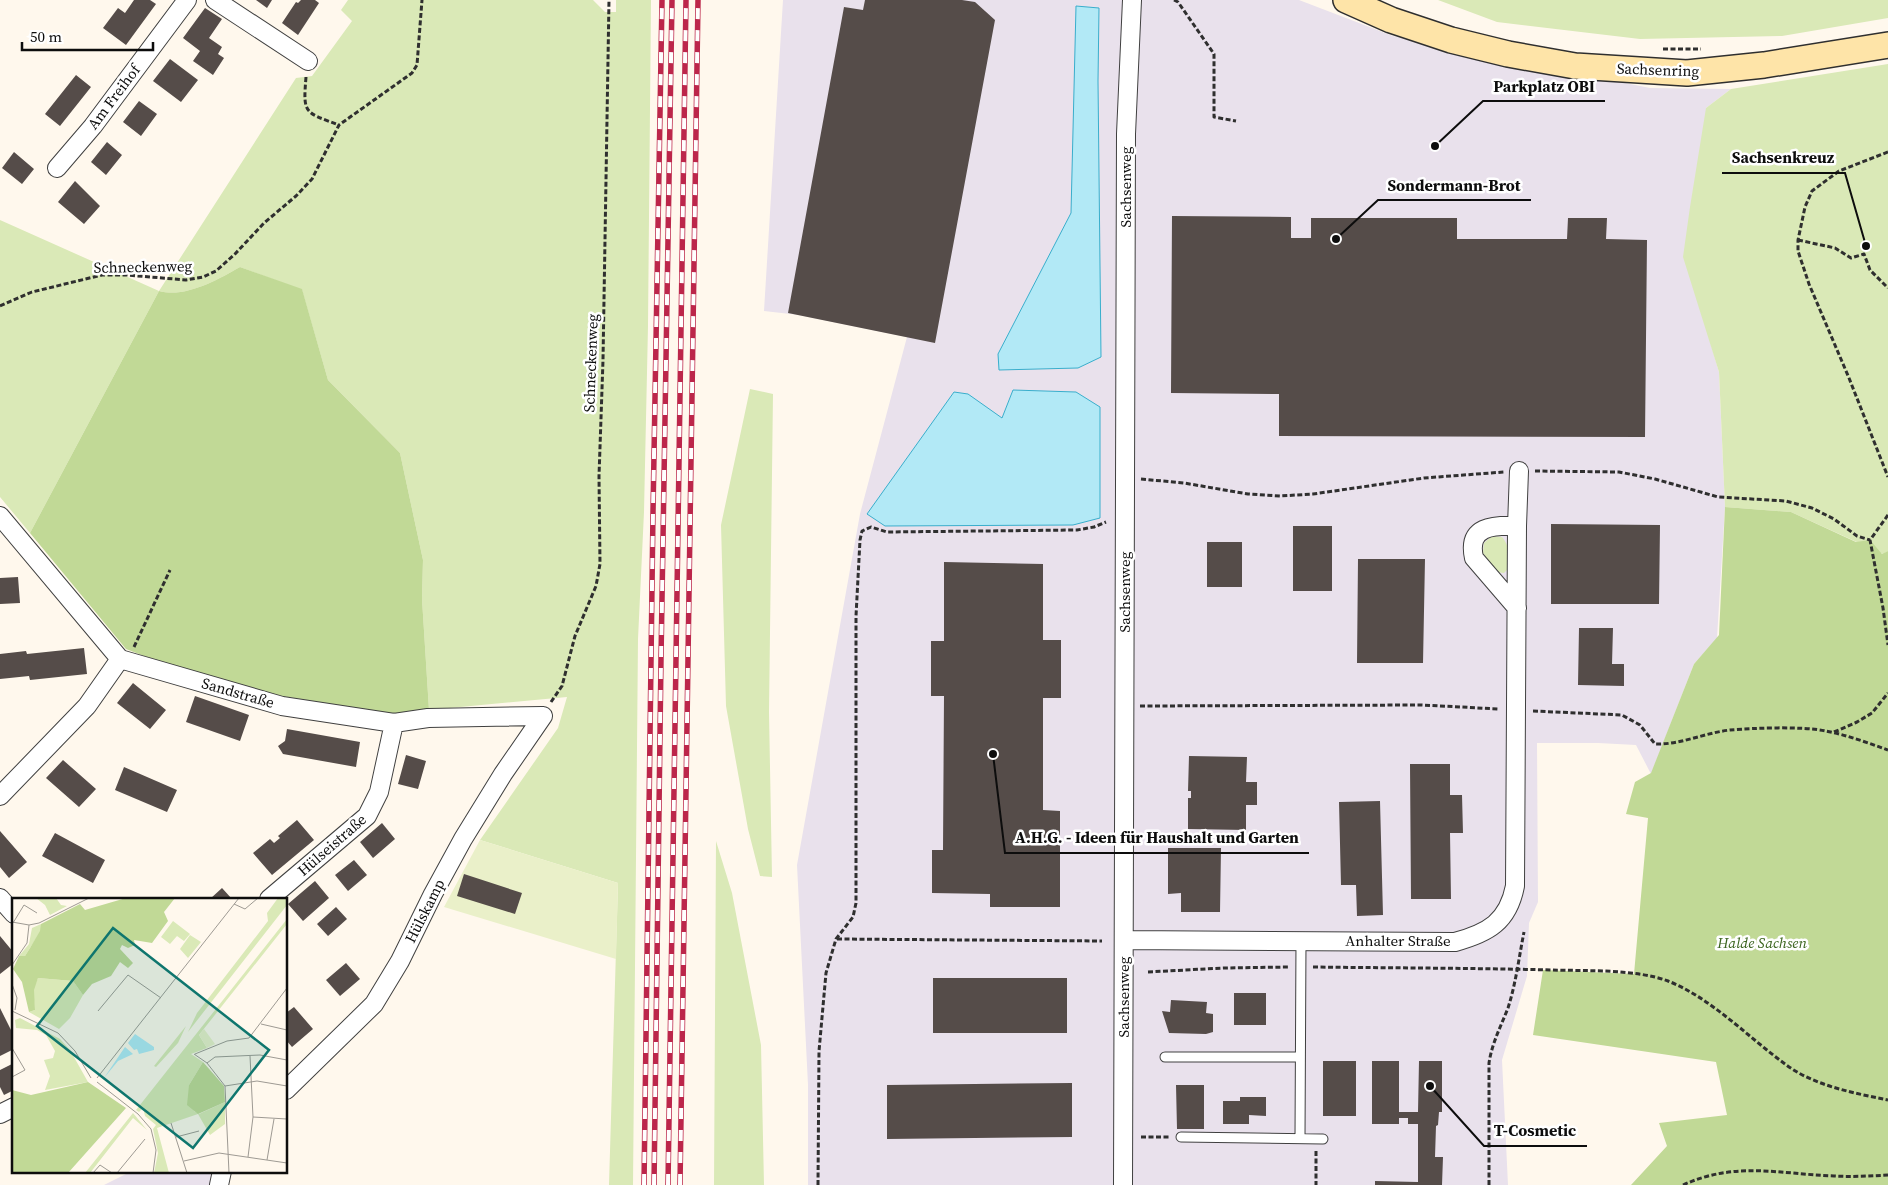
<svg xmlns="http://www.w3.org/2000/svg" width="1888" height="1185" font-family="'Source Serif 4',serif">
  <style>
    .industrial { fill: #e9e1ec }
    .green { fill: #dae9b7 }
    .forest { fill: #c1d996 }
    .pitch { fill: #eaf0c9 }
    .water { fill: #b2e9f6; stroke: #39aecc }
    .building { fill: #554c49 }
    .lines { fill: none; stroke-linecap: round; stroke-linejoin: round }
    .lane-casing { stroke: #404040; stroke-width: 11 }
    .street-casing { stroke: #404040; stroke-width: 20 }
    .secondary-casing { stroke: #2f2f2f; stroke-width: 28 }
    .path { stroke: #2f2f2f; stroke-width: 3; stroke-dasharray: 5 2.5; stroke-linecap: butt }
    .lane { stroke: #fff; stroke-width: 9 }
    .street { stroke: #fff; stroke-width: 18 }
    .secondary { stroke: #fee4a8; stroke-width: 25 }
    .rail-casing { stroke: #bc264a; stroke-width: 5.5 }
    .rail { stroke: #fff; stroke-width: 4; stroke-dasharray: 11; stroke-linecap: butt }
    .labels { text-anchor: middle; stroke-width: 5; stroke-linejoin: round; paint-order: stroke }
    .street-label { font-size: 15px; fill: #0d0d0d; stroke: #fff }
    .park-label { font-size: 15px; font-style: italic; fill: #3a641e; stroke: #fff }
    .inset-road { fill: none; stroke: #9e9a93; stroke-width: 1 }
    .view { fill: #0f766e; fill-opacity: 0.15; stroke: #0f766e; stroke-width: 2.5 }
    .inset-edge { fill: none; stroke: #0d0d0d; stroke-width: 2.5 }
    .leader { fill: none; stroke: #0d0d0d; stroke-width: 2 }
    .callout-dot { fill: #0d0d0d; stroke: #fff; stroke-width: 2 }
    .callout-label { font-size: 16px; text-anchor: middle; font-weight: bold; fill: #0d0d0d; stroke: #fff; stroke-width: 5; stroke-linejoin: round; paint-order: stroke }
  </style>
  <rect width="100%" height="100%" fill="#fff8ed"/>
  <path class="industrial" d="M783,0H1299L1393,36L1650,88L1731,89L1706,108V328L1719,372L1725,507L1717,638L1694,664L1651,774L1636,745L1598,743H1537L1538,902L1529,923L1527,976L1502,1060L1508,1185H808V1085L797,865L860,514L907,337L799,315L764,311Z
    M132,1171H231L227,1185H104Z"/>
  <path class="green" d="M348,0H593L605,12H616V0H651L648,326L644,512L638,639L633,1185H609L618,883L480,840L558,728L567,697L429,710L422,599L423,560L400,453L328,380L302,290L240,267C217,280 186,298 159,291L30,533L0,497V220L159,291L296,78L312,76L352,21L341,10Z
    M1438,0H1888V18L1782,36L1640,39L1497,22Z
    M1888,64V551L1883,554L1791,512L1725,507L1719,372L1683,257L1690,207L1706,108L1731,89Z
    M750,389L773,394L769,712L772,877L760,876L748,829L726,706L721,525Z
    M1492,536L1502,537C1510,545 1513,566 1504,573L1497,572L1483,553L1484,543Z
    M716,841L732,893L761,1045L764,1185H714Z"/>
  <path class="forest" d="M240,267L302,289L328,380L400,453L423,560L422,599L429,710L408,716L275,695L157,661L126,649L30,533L159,291C186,298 217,280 240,267Z
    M1725,507L1791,512L1856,542L1870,540L1882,554L1888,551V1185H1631L1667,1146L1659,1123L1727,1115L1716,1062L1533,1035L1543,970L1634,974L1648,818L1626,814L1635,782L1651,773L1694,664L1719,635Z"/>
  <path class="pitch" d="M480,840L618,883L616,959L444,907Z"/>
  <path class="water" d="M1076,6L1099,8L1098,81L1101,357L1078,368L999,370L998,354L1071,213Z
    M1013,390L1076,392L1100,407V518L1073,525L885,526L867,514L954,392L968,394L1002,418Z"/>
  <path class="building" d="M134,0H150L156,4L126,45L103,28L118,8L125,13Z
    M256,0H272L267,8Z
    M301,0H315L319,3L298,35L282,23L296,2L298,3Z
    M865,0H962L975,2L995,20L935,343L788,313L844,7L863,10Z
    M205,8L222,19L209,38L222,47L218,54L224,58L213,75L193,61L200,51L183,38Z
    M170,59L198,80L181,102L153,81Z
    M76,75L91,87L60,126L45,114Z
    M139,101L157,114L141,136L123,122Z
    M107,142L122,155L106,175L91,162Z
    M14,152L34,169L22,184L2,168Z
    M75,181L100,206L84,224L58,202Z
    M1172,216L1291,217V238H1311V218H1457V239H1567L1568,218H1607L1606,239L1647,240L1645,437L1279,436V394L1171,393Z
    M1551,524L1660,525L1659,604H1551Z
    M1293,526H1332V591H1293Z
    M1207,542H1242V587H1207Z
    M1358,559H1425L1423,663H1357Z
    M944,562L1043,564V640H1061V698H1043V810L1060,811V907H990V894L932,893V850H943L944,696H931V641H944Z
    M18,577L20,603L0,604V578Z
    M1579,628H1613L1612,664H1624V686L1578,685Z
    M84,648L87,674L30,680L29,676L0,679V654L26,651L27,654Z
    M133,683L166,710L150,729L117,703Z
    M195,696L249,715L240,741L186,722Z
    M287,729L360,742L356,767L283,754L278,746L285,741Z
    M406,755L426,761L418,789L398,784Z
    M1189,756L1247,757L1246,782H1257V805H1246V830L1188,829V798H1191V791H1188Z
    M63,760L96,789L79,807L46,778Z
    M1410,764H1450V795H1462L1463,833H1450L1451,899H1411Z
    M124,767L177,790L167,812L115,790Z
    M1380,801L1383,915L1357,916L1356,885H1341L1339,802Z
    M297,820L314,840L272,875L253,853L270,839L274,843L280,838L278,836Z
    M382,823L395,839L373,858L360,842Z
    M0,831L27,862L9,878L0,867Z
    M55,833L105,860L93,883L42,856Z
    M1168,848H1221L1220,912H1181V893L1168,894Z
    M354,860L367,875L348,891L335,875Z
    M464,874L522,893L515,914L457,896Z
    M315,881L329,898L303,921L288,904Z
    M222,888L232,899H210Z
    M336,907L347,919L328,936L317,924Z
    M0,936L14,953V963L0,974Z
    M346,963L360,979L340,996L326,980Z
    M933,978H1067V1033H933Z
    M1234,993H1266V1025H1234Z
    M1171,1000L1207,1002L1206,1013L1213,1014V1032L1206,1034L1169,1033L1162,1011L1170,1012Z
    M294,1007L313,1029L292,1047L286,1040V1013Z
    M0,1008L14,1036V1049L0,1056Z
    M1323,1061H1356V1116H1323Z
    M1372,1061H1399V1112H1418L1419,1061H1442V1112H1439L1438,1125L1436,1126L1435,1157H1443L1442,1185H1375V1181L1418,1182V1124H1408V1118H1399V1124H1372Z
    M14,1063V1090L4,1095L0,1087V1070Z
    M1072,1083V1137L887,1139V1085Z
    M1176,1085H1204V1129H1177Z
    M1240,1097H1266V1116L1249,1115V1124H1223V1101H1240Z"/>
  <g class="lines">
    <defs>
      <path id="lane" d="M1165,1057H1299
        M1181,1137L1323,1139
        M1300,1138L1301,941"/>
      <path id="street" d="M215,0L308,61
        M57,168L93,126L187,0
        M0,516L120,659L282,706L394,723L428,718L543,716
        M1517,526C1493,525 1467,526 1474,558L1517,608
        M0,796L87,706L120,659
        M0,898L14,914
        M269,899L367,816L379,792L394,723
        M1124,940L1455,942C1488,933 1508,922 1515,886L1517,526L1519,471
        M286,1090L374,1004L400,961L433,894L463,839L503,774L543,716
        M0,1114L14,1107
        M219,1185L222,1171
        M1123,1185L1126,134L1132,0"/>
      <path id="secondary" d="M1346,0L1391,20L1451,40L1508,54L1575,66L1687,73L1764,65L1888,45"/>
    </defs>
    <use href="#lane" class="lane-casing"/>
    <use href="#street" class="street-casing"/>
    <use href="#secondary" class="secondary-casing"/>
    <path class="path" d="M1174,0L1178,2L1214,54V117L1236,121
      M1663,49H1701
      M306,77C303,114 304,112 339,125
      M1888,152L1839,171L1812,191L1805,207L1798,240V251L1809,284L1849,378L1888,477
      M1798,240L1835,248L1851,258L1864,254L1870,270L1888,288
      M0,306L32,292L102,275H127L186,280L203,277L216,271L235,254L264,223L296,196L312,179L339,125L412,73L417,65L422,0
      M1535,471L1619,472L1655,479L1718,497L1786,501L1812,508L1834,519L1857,536L1870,540
      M1141,479L1184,483L1248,494L1280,496L1313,494L1424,478L1504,472
      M1888,515L1870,540L1883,608L1888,645
      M134,647L170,570
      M551,702L562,686L575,636L596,586L600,564L599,476L603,360L609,0
      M1140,706L1422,705L1499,709
      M1533,711L1622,715L1640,725L1655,744C1680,745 1704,733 1730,730C1755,728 1801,726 1826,731C1847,735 1868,743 1888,750
      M1834,732L1857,722L1872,713L1888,693
      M837,939L1102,941
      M1313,967C1393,968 1472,968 1552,970C1587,971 1636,969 1668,981C1711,998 1748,1037 1785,1064C1814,1086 1854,1093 1888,1100
      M1148,972L1223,968L1290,967
      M1141,1137H1171
      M1316,1151V1185
      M818,1185L819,1051L826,973L836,939L853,917L856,903V616L860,540L862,531L871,527L887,532L1077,530L1094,527L1106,522
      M1489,1185V1063C1492,1043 1501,1026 1508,1008C1516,983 1519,957 1524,932
      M1683,1185C1736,1161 1779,1174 1834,1176C1852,1177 1870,1176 1888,1175"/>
    <use href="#lane" class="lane"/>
    <use href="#street" class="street"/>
    <use href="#secondary" class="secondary"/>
    <defs>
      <path id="rail" d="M644,1185L653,512L662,0
        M654,1185L661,659L672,0
        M668,1185L686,0
        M680,1185L698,0"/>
    </defs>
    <use href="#rail" class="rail-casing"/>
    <use href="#rail" class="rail"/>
  </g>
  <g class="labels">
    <g class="street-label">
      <text transform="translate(1658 70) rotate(2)" y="5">Sachsenring</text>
      <text transform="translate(114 97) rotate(-53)" y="5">Am Freihof</text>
      <text transform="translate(1126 187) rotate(-90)" y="5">Sachsenweg</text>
      <text transform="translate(143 267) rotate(-1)" y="5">Schneckenweg</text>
      <text transform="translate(591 363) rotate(-88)" y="5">Schneckenweg</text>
      <text transform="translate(1125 592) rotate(-90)" y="5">Sachsenweg</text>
      <text transform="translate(238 693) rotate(16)" y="5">Sandstraße</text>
      <text transform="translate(332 845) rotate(-41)" y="5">Hülseistraße</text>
      <text transform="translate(425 911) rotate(-63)" y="5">Hülskamp</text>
      <text x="1398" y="946">Anhalter Straße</text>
      <text transform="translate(1124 997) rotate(-90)" y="5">Sachsenweg</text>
    </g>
    <g class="park-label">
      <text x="1762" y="948">Halde Sachsen</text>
    </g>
  </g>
  <g transform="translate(12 898)">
    <rect width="275" height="275" fill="#fff8ed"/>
    <path d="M24,0H44L49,7L55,8L38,17L33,7ZM266,0H275V7L176,134L185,115L256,23L255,15ZM275,21V26L187,137L195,150L179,156L191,164L177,187L182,213L187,216L213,204V226L198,237L186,216L145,230L157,275H142L146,255L141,231L144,227L133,218L131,210L127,214L124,212ZM161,23L178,36L172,43L165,38L158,46L149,39ZM29,26V33L18,50L13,58H7L17,46L20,30ZM178,37L189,44L176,60L168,51ZM26,80L61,83L71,97L58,120L47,131L17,114L23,112L21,92ZM8,120L48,141L58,152L76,184L33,192L38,178L32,162L41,160L43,153L34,137L25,132L4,130L3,122ZM174,128L166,145L144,169L142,168ZM121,215L135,232L121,220L78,275H73Z" fill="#dae9b7"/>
    <path d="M114,0H163L152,14L156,23L140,45L122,42L123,47L116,50L110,47L108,51L121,65L116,70L108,64L99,78L80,86L71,97L61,83L26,80L22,92L23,112L17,114L10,84L1,71L7,58H13L18,50L28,33L29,26L68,6L73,12ZM191,164L212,188L213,204L186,216L175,207L177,187ZM76,184L114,210L56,275H0V192L19,197Z" fill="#c1d996"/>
    <path d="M192,131L203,146L195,150L187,137Z" fill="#eaf0c9"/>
    <path d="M123,136L142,149V152L127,156L125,151L122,152L116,145ZM113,149L121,156L106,163L92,180Z" fill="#b2e9f6"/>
    <path class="inset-road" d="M222,6L233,11L246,0M0,24L17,27L27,25L77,0M1,25L12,7L25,15M0,67L15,45L17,27M0,86L5,100L3,112M0,113L46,135L63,153L79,180M86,113L116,77L149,100M249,126L275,132M0,150L13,172L0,179M182,156L195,165L213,188L217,275M183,156L215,143L237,140L275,90M195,165L203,159L248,157L275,162M85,180L227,0M85,184L126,216L139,231L144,252L141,275M213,188L245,183L275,188M241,219L275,221M159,225L175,275M164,239L187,233M236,259L241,219L238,158M255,262L262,221M172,263L207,255L275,265M81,275L88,267L100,275M105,275L133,241"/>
    <path class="view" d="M101,30L257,152L181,250L25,128Z"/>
    <rect width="275" height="275" class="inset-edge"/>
  </g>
  <path class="leader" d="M1435 146L1483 101H1605M1866 246L1845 173H1722M1336 239L1378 200H1531M993 754L1005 853H1309M1430 1086L1484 1146H1587"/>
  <g class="callout-dot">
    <circle cx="1435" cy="146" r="5"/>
    <circle cx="1866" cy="246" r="5"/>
    <circle cx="1336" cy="239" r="5"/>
    <circle cx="993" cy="754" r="5"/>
    <circle cx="1430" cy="1086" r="5"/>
  </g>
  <g class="callout-label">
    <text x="1544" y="92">Parkplatz OBI</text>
    <text x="1783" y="163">Sachsenkreuz</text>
    <text x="1454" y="191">Sondermann-Brot</text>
    <text x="1157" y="843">A.H.G. - Ideen für Haushalt und Garten</text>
    <text x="1535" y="1136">T-Cosmetic</text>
  </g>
  <path d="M22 42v8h131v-8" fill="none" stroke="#0d0d0d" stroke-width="2.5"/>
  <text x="30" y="42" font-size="15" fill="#0d0d0d" stroke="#ffffff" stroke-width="4" paint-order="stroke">50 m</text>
</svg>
